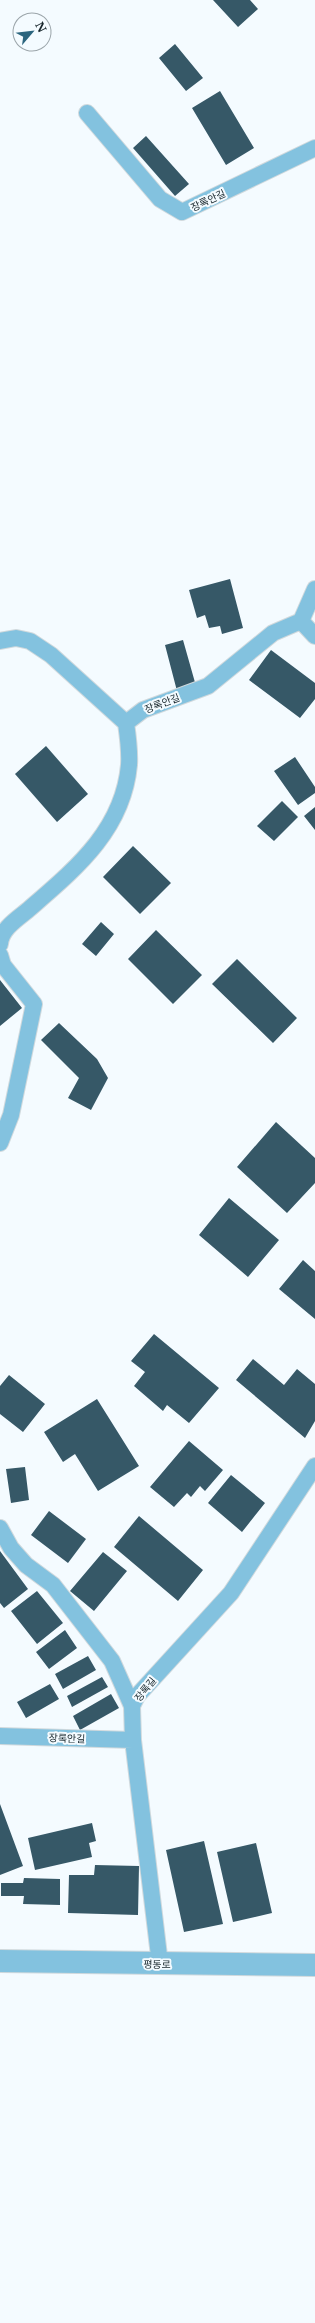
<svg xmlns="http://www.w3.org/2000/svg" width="315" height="2323" font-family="'Libre Baskerville','Noto Sans KR',serif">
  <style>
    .building { fill: #365867 }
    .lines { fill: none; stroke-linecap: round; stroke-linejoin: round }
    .service-casing { stroke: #d0d9dd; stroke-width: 18 }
    .minor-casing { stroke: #d0d9dd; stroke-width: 24 }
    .service { stroke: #83c2df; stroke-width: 16 }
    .minor { stroke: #83c2df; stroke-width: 22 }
    .labels { text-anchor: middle; stroke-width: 4; stroke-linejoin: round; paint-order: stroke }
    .street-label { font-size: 10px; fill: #16252b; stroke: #f4fbff }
  </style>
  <rect width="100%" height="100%" fill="#f4fbff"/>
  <path class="building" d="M213,0H250L258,9L238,27Z
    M175,44L203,78L186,91L159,58Z
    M220,91L254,148L226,165L192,108Z
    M146,136L189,184L175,196L133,148Z
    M230,579L243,628L222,634L220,626L209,628L205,615L197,618L189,590Z
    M183,640L196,686L177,691L165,645Z
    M271,650L315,683V699L300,718L249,680Z
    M46,746L88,794L57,822L15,774Z
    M295,757L315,787V793L298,805L274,771Z
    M282,801L298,817L274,841L257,826Z
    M315,807V830L304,816Z
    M133,846L171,883L140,914L103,877Z
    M101,922L114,934L96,956L82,944Z
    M156,930L202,975L173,1004L128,959Z
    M237,959L297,1018L273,1043L212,984Z
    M0,980L22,1008L0,1026Z
    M59,1023L97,1059L108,1078L91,1110L68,1098L79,1078L41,1040Z
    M276,1122L315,1158V1183L287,1213L237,1167Z
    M229,1198L279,1240L248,1277L199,1235Z
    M303,1260L315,1271V1319L279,1289Z
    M154,1334L219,1388L189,1423L167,1405L163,1411L134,1386L145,1372L131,1361Z
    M253,1359L284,1385L297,1369L315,1384V1421L305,1438L236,1380Z
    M9,1375L45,1404L23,1432L0,1414V1386Z
    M97,1399L139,1466L98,1491L75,1454L63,1462L44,1432Z
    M189,1441L223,1470L205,1491L200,1486L191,1497L187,1493L174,1507L150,1487Z
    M25,1467L29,1500L11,1503L6,1469Z
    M231,1475L265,1503L242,1532L208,1503Z
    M49,1511L86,1539L68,1563L31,1535Z
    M139,1516L203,1570L178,1601L114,1547Z
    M0,1551L28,1589L4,1608L0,1603Z
    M103,1552L127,1571L94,1611L70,1591Z
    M37,1591L63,1623L37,1644L11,1611Z
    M65,1630L77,1648L49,1669L36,1652Z
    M88,1656L96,1670L63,1689L55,1674Z
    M102,1677L108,1687L72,1707L67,1696Z
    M50,1684L59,1699L26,1718L17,1702Z
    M111,1694L119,1708L80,1730L73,1716Z
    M0,1804L23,1866L0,1875Z
    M92,1823L96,1841L89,1843L92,1857L35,1870L28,1838Z
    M204,1841L223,1924L184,1932L166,1850Z
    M256,1843L272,1913L233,1922L217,1852Z
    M95,1865L139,1866L138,1915L68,1913L69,1875H94Z
    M24,1878L60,1879V1905L23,1904L24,1896H1V1883H23Z"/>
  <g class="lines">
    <defs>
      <path id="service" d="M87,113L160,199L182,212L315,148
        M301,621L315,636
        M0,641L16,638L30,641L51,655L126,723L143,710L208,686L273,633L301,621L315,589
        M0,944C1,929 17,919 28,910C74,870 123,831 129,765C130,751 128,737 126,723
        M0,955L3,965L34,1004L11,1115L0,1143
        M0,1528L11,1548L26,1565L53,1585L112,1661L132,1706
        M0,1736L133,1740
        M160,1964L133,1740L132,1706L137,1696L231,1593L315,1466"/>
      <path id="minor" d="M0,1961L315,1965"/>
    </defs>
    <use href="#service" class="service-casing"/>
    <use href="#minor" class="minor-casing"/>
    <use href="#service" class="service"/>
    <use href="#minor" class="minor"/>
  </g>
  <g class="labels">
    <g class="street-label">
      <text transform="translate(208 200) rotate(-25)" y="4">장록안길</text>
      <text transform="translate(162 703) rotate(-21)" y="4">장록안길</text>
      <text transform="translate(145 1689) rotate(-51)" y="4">장록길</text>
      <text transform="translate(67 1738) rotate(2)" y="4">장록안길</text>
      <text transform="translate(157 1964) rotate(1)" y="4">평동로</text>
    </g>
  </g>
  <g transform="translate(32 32) rotate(62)"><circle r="19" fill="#f4fbff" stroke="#9ba5aa"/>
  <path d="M0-3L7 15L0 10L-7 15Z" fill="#2b657e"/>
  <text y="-6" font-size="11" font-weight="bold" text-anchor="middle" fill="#16252b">N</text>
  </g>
</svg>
